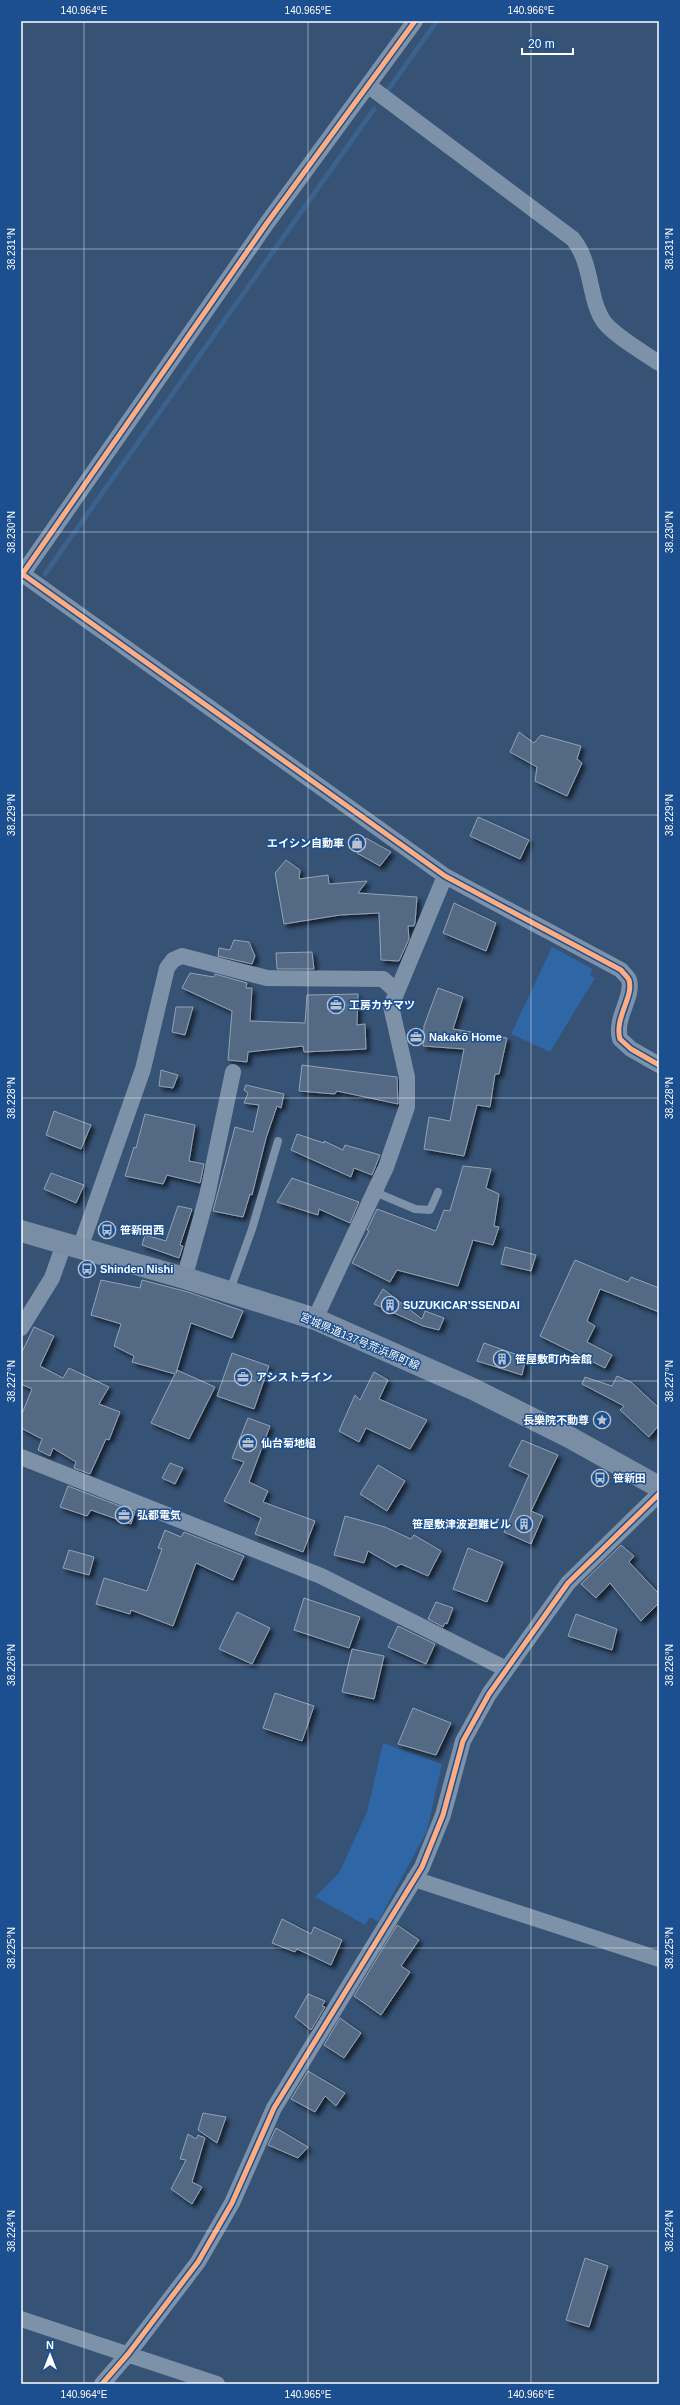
<svg xmlns="http://www.w3.org/2000/svg" width="680" height="2405" font-family="Arial,'Noto Sans JP',sans-serif">
  <style>
    .green { fill: #2f66a5 }
    .lines { fill: none; stroke-linecap: round; stroke-linejoin: round }
    .stream { stroke: #3b618d; stroke-width: 5 }
    .building { fill: #526984; stroke: #92a2b6; filter: url(#shadow) }
    .service { stroke: #7d92a8; stroke-width: 8 }
    .minor { stroke: #7d92a8; stroke-width: 16 }
    .secondary { stroke: #798da4; stroke-width: 22 }
    .cycleway-casing { stroke: #1b4f8f; stroke-width: 8 }
    .cycleway { stroke: #ffac80; stroke-width: 5 }
    .ticks { fill: none; stroke: #fff; stroke-width: 1; stroke-opacity: 0.45 }
    .labels { text-anchor: middle; stroke-width: 3; stroke-linejoin: round; paint-order: stroke }
    .poi-label { font-size: 11px; font-weight: bold; fill: #fff; stroke: #1b4f8f; text-anchor: start }
    .street-label { font-size: 11px; fill: #fff; stroke: #1b4f8f }
    .neatline { fill: none; stroke: #fff; stroke-width: 1.5 }
    .ticks-label { font-size: 10px; text-anchor: middle; fill: #fff }
  </style>
  <defs>
    <filter id="shadow"><feDropShadow dx="3.5" dy="3.5" stdDeviation="2" flood-color="#0009"/></filter>
  </defs>
  <rect width="100%" height="100%" fill="#365274"/>
  <path class="green" d="M552,947L593,969L590,975L595,978L550,1052L511,1034Z
    M383,1743L442,1764L427,1831L378,1922L370,1917L365,1925L315,1897L339,1873L367,1812Z"/>
  <g class="lines">
    <path class="stream" d="M388,90L437,21
      M45,574L374,109"/>
  </g>
  <path class="building" d="M519,732L534,743L541,735L581,746L577,759L582,763L567,796L535,781L537,767L510,752Z
    M478,817L529,840L520,859L470,836Z
    M366,838L391,852L380,866L357,853Z
    M286,860L300,870L299,879L328,875L329,884L367,881L358,893L417,897L415,923L414,926H408L409,939L399,961L381,960L379,913L340,915L284,924L275,873Z
    M454,903L496,923L486,951L443,933Z
    M234,940L249,942L255,956L252,964L218,956L219,948L230,950Z
    M312,952L314,969H277L276,953Z
    M190,973L214,977L215,974L247,983L246,988H252L250,1021L305,1023L307,995L358,994L357,1025L365,1024L366,1049L304,1052L303,1046L248,1052L247,1062L228,1060L232,1011L182,988Z
    M438,988L463,997L453,1029L507,1038L499,1074H495L490,1107L477,1105L464,1156L424,1149L429,1117L450,1121L464,1049L423,1046L424,1026Z
    M176,1007H193L185,1035L172,1032Z
    M302,1065L397,1077L398,1104L337,1091L335,1094L299,1091Z
    M161,1070L178,1075L173,1088L159,1086Z
    M246,1085L284,1094L281,1108L277,1106L266,1138L252,1195L250,1194L243,1217L213,1211L235,1127L253,1132L259,1105L244,1103L248,1093L244,1090Z
    M54,1111L91,1125L81,1149L46,1135Z
    M145,1114L195,1125L189,1161L204,1164L200,1183L167,1175L163,1184L125,1176L134,1147L136,1148Z
    M297,1134L324,1143V1141L343,1150L345,1145L380,1155L372,1175L354,1168L351,1177L291,1150Z
    M463,1166L491,1169L486,1188L499,1194L494,1226L499,1227L493,1245L473,1240L458,1286L397,1270L390,1282L352,1263L369,1231L367,1230L377,1209L436,1231L444,1210L450,1211Z
    M51,1173L84,1185L76,1203L44,1189Z
    M292,1178L359,1202L350,1223L319,1209L318,1215L277,1202Z
    M178,1206L192,1209L180,1245L183,1246L179,1258L142,1245L145,1235L166,1241Z
    M505,1247L536,1255L531,1271L501,1264Z
    M575,1260L628,1282L631,1277L659,1288V1312L600,1289L587,1321L595,1326L587,1342L612,1355L605,1368L540,1336Z
    M101,1280L140,1288L142,1280L188,1292L243,1311L232,1338L191,1323L176,1373L177,1370L215,1387L189,1439L151,1423L175,1374L132,1362L134,1356L114,1346L121,1324L91,1315Z
    M383,1289L422,1319L425,1311L444,1318L439,1330L423,1326L374,1304Z
    M34,1327L54,1336L40,1366L63,1378L69,1368L109,1387L99,1404L120,1412L109,1440L106,1439L90,1474L74,1468L76,1462L53,1448L50,1456L38,1450L42,1439L21,1428V1416L32,1389L21,1384V1354Z
    M484,1343L526,1358L522,1375L477,1361Z
    M232,1353L269,1366L254,1409L217,1396Z
    M374,1372L388,1380L379,1399L427,1420L410,1449L366,1428L359,1442L339,1431L355,1395L360,1400Z
    M617,1376L631,1382L659,1408V1425L649,1437L620,1410L624,1406L582,1384L585,1377L612,1386Z
    M248,1418L270,1426L249,1482L268,1491L263,1502L315,1521L303,1552L255,1534L261,1518L224,1501L244,1462L232,1458Z
    M522,1440L558,1455L531,1511L543,1516L531,1544L504,1532L529,1475L509,1466Z
    M170,1463L183,1468L175,1484L162,1478Z
    M378,1465L405,1481L387,1511L360,1494Z
    M68,1486L135,1512L131,1524L91,1510L87,1516L60,1507Z
    M345,1516L385,1527L411,1539L414,1535L441,1551L428,1576L401,1564L396,1567L368,1551L364,1563L334,1555Z
    M165,1530L181,1537L184,1532L244,1556L233,1580L196,1563L173,1626L131,1610L130,1614L96,1604L104,1578L147,1591L162,1549L158,1548Z
    M621,1545L634,1556L629,1562L659,1594V1603L641,1621L610,1583L596,1598L581,1584Z
    M468,1548L503,1562L487,1602L453,1589Z
    M69,1550L94,1557L89,1575L63,1568Z
    M304,1598L360,1617L349,1648L294,1630Z
    M436,1602L453,1608L447,1624L445,1623L443,1627L428,1619Z
    M237,1612L270,1628L252,1664L219,1649Z
    M576,1614L617,1629L612,1650L568,1636Z
    M398,1626L435,1644L426,1664L388,1647Z
    M352,1649L384,1656L374,1699L342,1692Z
    M275,1693L314,1706L302,1741L263,1728Z
    M413,1708L451,1723L436,1755L398,1744Z
    M282,1919L311,1934L314,1927L342,1940L331,1965L297,1949L295,1952L272,1943Z
    M397,1925L419,1940L401,1966L410,1972L381,2015L354,1996Z
    M308,1994L325,2001L322,2006L325,2007L311,2030L295,2017Z
    M340,2018L361,2033L344,2058L324,2045Z
    M308,2071L345,2093L336,2106L325,2096L315,2112L291,2099Z
    M203,2113L226,2117L217,2143L198,2130Z
    M276,2128L308,2147L298,2158L268,2145Z
    M188,2134L196,2139L198,2135L205,2138L192,2182L202,2187L192,2204L171,2189L186,2160L180,2159Z
    M585,2258L608,2266L589,2327L566,2320Z"/>
  <g class="lines">
    <path class="service" d="M375,1192L415,1209L430,1210L438,1192
      M233,1282L252,1229L278,1141"/>
    <path class="minor" d="M369,86L573,239C593,264 588,299 604,322C616,337 643,352 659,363
      M21,573L445,876L621,970C623,973 628,977 629,980C634,997 614,1018 620,1039L631,1049L659,1065
      M21,576L267,223L415,21
      M80,1248L143,1069L167,968L173,960L182,956L267,978L383,979L396,991
      M187,1268L207,1196L233,1072
      M315,1319L386,1167L407,1107V1077L391,1006L445,876
      M21,1328L52,1278L64,1244
      M21,1457L321,1576L506,1669
      M414,1879L659,1959
      M21,2319L217,2384
      M102,2384L128,2354L198,2262L232,2203L274,2108L422,1867L443,1815L463,1741L489,1694L568,1583L659,1494"/>
    <path class="secondary" d="M21,1231L188,1279L315,1319L473,1389L569,1437L659,1487"/>
    <defs>
      <path id="cycleway" d="M21,573L445,876L621,970C623,973 628,977 629,980C634,997 614,1018 620,1039L631,1049L659,1065
        M21,576L267,223L415,21
        M102,2384L128,2354L198,2262L232,2203L274,2108L422,1867L443,1815L463,1741L489,1694L568,1583L659,1494"/>
    </defs>
    <use href="#cycleway" class="cycleway-casing"/>
    <use href="#cycleway" class="cycleway"/>
  </g>
  <path class="ticks" d="M84,21V2384M308,21V2384M531,21V2384M21,249H659M21,532H659M21,815H659M21,1098H659M21,1381H659M21,1665H659M21,1948H659M21,2231H659"/>
  <defs>
    <symbol id="shop-ring" viewBox="-11 -11 22 22"><circle r="9.5" fill="#1b4f8f" stroke="#b9c2ce" stroke-width="1.5"/><path d="M-5-2.5h2.3a2.7 3.5 0 0 1 5.4 0H5L5.5 6h-11ZM-1.5-2.5h3a1.5 2.3 0 0 0-3 0Z" fill="#b9c2ce"/></symbol>
    <symbol id="office-ring" viewBox="-11 -11 22 22"><circle r="9.5" fill="#1b4f8f" stroke="#b9c2ce" stroke-width="1.5"/><path d="M-6-3h4V-5.5h4V-3h4V5H-6ZM-1-4.5V-3h2v-1.5ZM-6 0V1H6V0Z" fill="#b9c2ce"/></symbol>
    <symbol id="bus-ring" viewBox="-11 -11 22 22"><circle r="9.5" fill="#1b4f8f" stroke="#b9c2ce" stroke-width="1.5"/><path d="M-5-6H5V4H4V6H2V4H-2V6H-4V4H-5ZM-3.5-4V0h7V-4ZM-3.5 1.2v1.5H-2V1.2ZM2 1.2v1.5H3.5V1.2Z" fill="#b9c2ce"/></symbol>
    <symbol id="building-ring" viewBox="-11 -11 22 22"><circle r="9.5" fill="#1b4f8f" stroke="#b9c2ce" stroke-width="1.5"/><path d="M-4-6H4V6H1V3H-1V6H-4ZM-2.5-4.3h1.7v1.8h-1.7ZM.8-4.3h1.7v1.8H.8ZM-2.5-1h1.7V.8h-1.7ZM.8-1h1.7V.8H.8Z" fill="#b9c2ce"/></symbol>
    <symbol id="sight-ring" viewBox="-11 -11 22 22"><circle r="9.5" fill="#1b4f8f" stroke="#b9c2ce" stroke-width="1.5"/><path d="M0-6L1.8-2.2L6-1.7L2.9 1.2L3.7 5.4L0 3.3L-3.7 5.4L-2.9 1.2L-6-1.7L-1.8-2.2Z" fill="#b9c2ce"/></symbol>
  </defs>
  <g fill-rule="evenodd">
    <use href="#shop-ring" x="347" y="833" width="20" height="20"/>
    <use href="#office-ring" x="326" y="995" width="20" height="20"/>
    <use href="#office-ring" x="406" y="1027" width="20" height="20"/>
    <use href="#bus-ring" x="97" y="1220" width="20" height="20"/>
    <use href="#bus-ring" x="77" y="1259" width="20" height="20"/>
    <use href="#building-ring" x="380" y="1295" width="20" height="20"/>
    <use href="#building-ring" x="492" y="1349" width="20" height="20"/>
    <use href="#office-ring" x="233" y="1367" width="20" height="20"/>
    <use href="#sight-ring" x="592" y="1410" width="20" height="20"/>
    <use href="#office-ring" x="238" y="1433" width="20" height="20"/>
    <use href="#bus-ring" x="590" y="1468" width="20" height="20"/>
    <use href="#office-ring" x="114" y="1505" width="20" height="20"/>
    <use href="#building-ring" x="514" y="1514" width="20" height="20"/>
  </g>
  <g class="labels">
    <g class="poi-label">
      <text x="344" y="847" text-anchor="end">エイシン自動車</text>
      <text x="349" y="1009">工房カサマツ</text>
      <text x="429" y="1041">Nakakō Home</text>
      <text x="120" y="1234">笹新田西</text>
      <text x="100" y="1273">Shinden Nishi</text>
      <text x="403" y="1309">SUZUKICAR’SSENDAI</text>
      <text x="515" y="1363">笹屋敷町内会館</text>
      <text x="256" y="1381">アシストライン</text>
      <text x="589" y="1424" text-anchor="end">長樂院不動尊</text>
      <text x="261" y="1447">仙台菊地組</text>
      <text x="613" y="1482">笹新田</text>
      <text x="137" y="1519">弘都電気</text>
      <text x="511" y="1528" text-anchor="end">笹屋敷津波避難ビル</text>
    </g>
    <g class="street-label">
      <text transform="translate(360 1341) rotate(23)" y="4">宮城県道137号荒浜原町線</text>
    </g>
  </g>
  <rect width="680" height="2405" fill="none" stroke="#1b4f8f" stroke-width="44"/>
  <g transform="translate(50 2355)" stroke="#1b4f8f" stroke-width="3" paint-order="stroke">
  <path d="M0-3L7 15L0 10L-7 15Z" fill="#ffffff"/>
  <text y="-6" font-size="11" font-weight="bold" text-anchor="middle" fill="#ffffff">N</text>
  </g>
  <path d="M522 48v6h51v-6" fill="none" stroke="#ffffff" stroke-width="2"/>
  <text x="528" y="48" font-size="12" fill="#ffffff" stroke="#1b4f8f" stroke-width="3" paint-order="stroke">20 m</text>
  <rect x="22" y="22" width="636" height="2361" class="neatline"/>
  <g class="ticks-label">
    <text x="84" y="14">140.964°E</text>
    <text x="308" y="14">140.965°E</text>
    <text x="531" y="14">140.966°E</text>
    <text transform="translate(11 249) rotate(-90)" y="4">38.231°N</text>
    <text transform="translate(669 249) rotate(-90)" y="4">38.231°N</text>
    <text transform="translate(11 532) rotate(-90)" y="4">38.230°N</text>
    <text transform="translate(669 532) rotate(-90)" y="4">38.230°N</text>
    <text transform="translate(11 815) rotate(-90)" y="4">38.229°N</text>
    <text transform="translate(669 815) rotate(-90)" y="4">38.229°N</text>
    <text transform="translate(11 1098) rotate(-90)" y="4">38.228°N</text>
    <text transform="translate(669 1098) rotate(-90)" y="4">38.228°N</text>
    <text transform="translate(11 1381) rotate(-90)" y="4">38.227°N</text>
    <text transform="translate(669 1381) rotate(-90)" y="4">38.227°N</text>
    <text transform="translate(11 1665) rotate(-90)" y="4">38.226°N</text>
    <text transform="translate(669 1665) rotate(-90)" y="4">38.226°N</text>
    <text transform="translate(11 1948) rotate(-90)" y="4">38.225°N</text>
    <text transform="translate(669 1948) rotate(-90)" y="4">38.225°N</text>
    <text transform="translate(11 2231) rotate(-90)" y="4">38.224°N</text>
    <text transform="translate(669 2231) rotate(-90)" y="4">38.224°N</text>
    <text x="84" y="2398">140.964°E</text>
    <text x="308" y="2398">140.965°E</text>
    <text x="531" y="2398">140.966°E</text>
  </g>
</svg>
